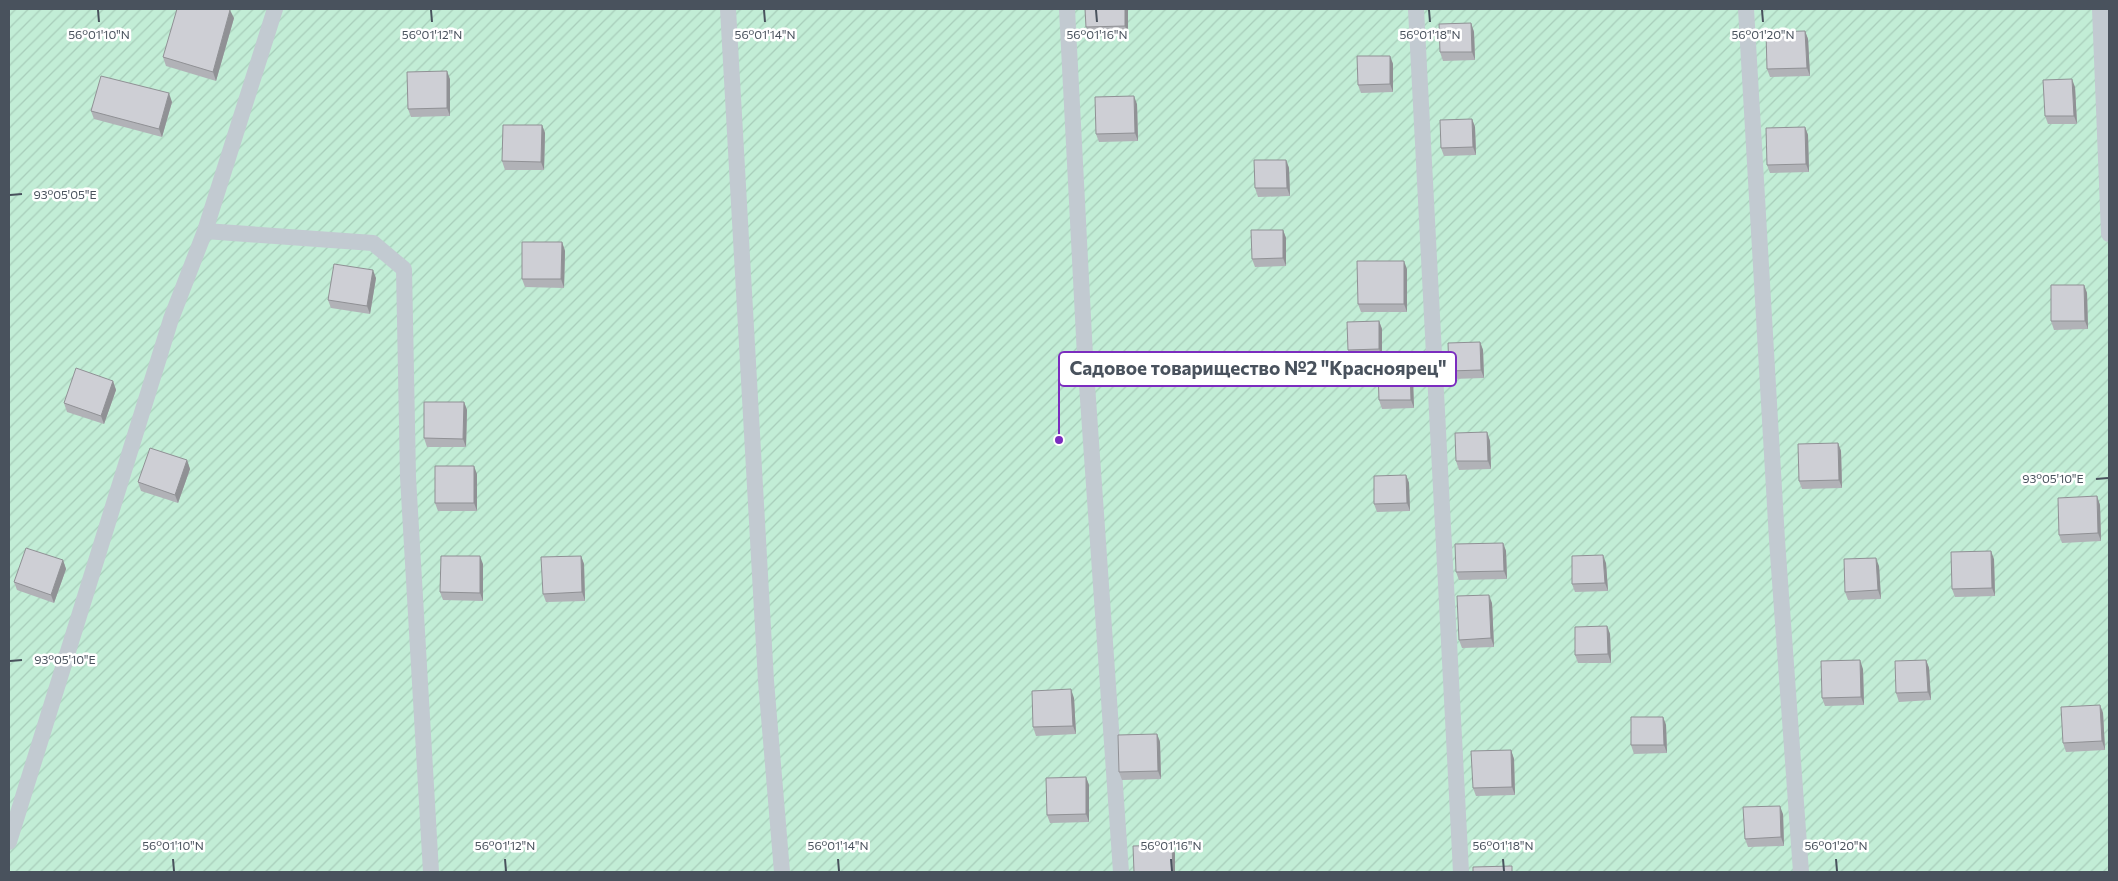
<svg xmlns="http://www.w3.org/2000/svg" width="2118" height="881" font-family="Commissioner,sans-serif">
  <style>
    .garden { fill: url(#garden-furrows) }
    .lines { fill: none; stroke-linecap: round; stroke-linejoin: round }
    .service { stroke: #c2cad1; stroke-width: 16 }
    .wall { fill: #b1b2b7 }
    .shaded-wall { fill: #909195 }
    .building { fill: #cecfd5; stroke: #909195 }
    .ticks { fill: none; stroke: #49525d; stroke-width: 2 }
    .ticks-label { font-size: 12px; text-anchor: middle; fill: #49525d; stroke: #fff; stroke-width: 5; stroke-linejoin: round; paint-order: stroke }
    .leader { fill: none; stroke: #7b2cbf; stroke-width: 2 }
    .callout-dot { fill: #7b2cbf; stroke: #fff; stroke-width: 2 }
    .callout { fill: #fff; stroke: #7b2cbf; stroke-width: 2 }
    .callout-label { font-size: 19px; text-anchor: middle; font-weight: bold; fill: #49525d }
  </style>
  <defs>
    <pattern id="garden-furrows" width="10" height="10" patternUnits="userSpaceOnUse" patternTransform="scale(1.25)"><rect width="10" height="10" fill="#c2edd6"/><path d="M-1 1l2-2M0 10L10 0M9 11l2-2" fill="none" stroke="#a8cdba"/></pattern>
  </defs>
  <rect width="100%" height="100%" fill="#f3f1f1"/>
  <path class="garden" d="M9,9H2109V872H9Z"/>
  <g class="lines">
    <path class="service" d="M728,9L766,681L782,872
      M1067,9L1085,356L1121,872
      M1416,9L1461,872
      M1746,9L1777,540L1801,872
      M2100,9L2109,234
      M205,231L373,243L404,269L408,477L431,872
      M9,842L171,319L205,231L275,9"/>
  </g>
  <path class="wall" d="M1085,9H1128V34L1089,35L1086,27Z
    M234,18L216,81L166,66L163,57Z
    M1471,23L1474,32L1475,60L1443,61L1440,52Z
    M1805,31L1808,39L1810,76L1770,77L1767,69Z
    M1390,56L1393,64V92L1361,93L1358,85Z
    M450,79V116L411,117L408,109Z
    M2075,87L2077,124H2048L2045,116Z
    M172,102L162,137L94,119L91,111Z
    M1137,104L1138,141L1099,142L1096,134Z
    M1472,119L1475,127L1476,155L1444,156L1441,148Z
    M542,125L545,133L544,170H505L502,161Z
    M1805,127L1808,135L1809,172L1770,173L1767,165Z
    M1286,160L1289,168L1290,196L1258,197L1255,188Z
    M1283,230L1286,238V266L1255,267L1252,259Z
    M562,242L565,251L564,288L525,287L522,279Z
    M1407,269V312H1361L1358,304Z
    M376,278L370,314L331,308L328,300Z
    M2084,285L2087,293L2088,329L2054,330L2051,321Z
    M1379,321L1382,329V357L1351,358L1348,350Z
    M1480,342L1483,350L1484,378L1452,379L1449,371Z
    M1410,371L1413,380L1414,408L1382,409L1379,400Z
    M113,381L116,390L104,424L67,412L64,403Z
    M464,402L467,410L466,447H427L424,438Z
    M1487,432L1490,441L1491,469L1459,470L1456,461Z
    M1838,443L1841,451L1842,488L1802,489L1799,481Z
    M187,460L190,469L178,503L141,491L138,482Z
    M477,474V511H438L435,503Z
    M1406,475L1409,483L1410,511L1377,512L1374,504Z
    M2097,496L2100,505L2101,541L2062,543L2059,535Z
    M1503,543L1506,551L1507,579L1459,580L1456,572Z
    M581,556L584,564L585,601L546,602L543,594Z
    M1994,559L1995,596L1955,597L1952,589Z
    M63,560L66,569L54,603L17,590L14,582Z
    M1606,563L1608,591L1575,592L1572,584Z
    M483,564V601L443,600L440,592Z
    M1879,566L1881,599L1848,600L1845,592Z
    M1492,603L1494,647L1462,648L1459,640Z
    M1607,626L1610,634L1611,663H1578L1575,655Z
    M1926,660L1929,668L1931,700L1899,702L1896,693Z
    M1863,669L1864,705L1825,706L1822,698Z
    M1074,698L1076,734L1036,736L1033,727Z
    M2100,705L2103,713L2105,750L2066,752L2063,743Z
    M1663,717L1666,725L1667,753L1634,754L1631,745Z
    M1157,734L1160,742L1161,779L1122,780L1119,772Z
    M1511,750L1514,759L1515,795L1476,796L1473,788Z
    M1086,777L1089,785V822L1050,823L1047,815Z
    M1783,814L1784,846L1748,847L1745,839Z"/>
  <path class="shaded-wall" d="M1125,9H1128V34L1125,26Z
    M230,10L234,18L216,81L213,72Z
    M1471,23L1474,32L1475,60L1472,52Z
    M1805,31L1808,39L1810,76L1807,68Z
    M1390,56L1393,64V92L1390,84Z
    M447,71L450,79V116L447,108Z
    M2072,79L2075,87L2077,124L2074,116Z
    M169,93L172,102L162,137L159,129Z
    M1134,96L1137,104L1138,141L1135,133Z
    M1472,119L1475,127L1476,155L1473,147Z
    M542,125L545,133L544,170L541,162Z
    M1805,127L1808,135L1809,172L1806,164Z
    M1286,160L1289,168L1290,196L1287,188Z
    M1283,230L1286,238V266L1283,258Z
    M562,242L565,251L564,288L561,279Z
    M1404,261L1407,269V312L1404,304Z
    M373,270L376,278L370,314L367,306Z
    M2084,285L2087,293L2088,329L2085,321Z
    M1379,321L1382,329V357L1379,349Z
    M1480,342L1483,350L1484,378L1481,370Z
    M1410,371L1413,380L1414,408L1411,400Z
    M113,381L116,390L104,424L101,416Z
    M464,402L467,410L466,447L463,439Z
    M1487,432L1490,441L1491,469L1488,461Z
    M1838,443L1841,451L1842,488L1839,480Z
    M187,460L190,469L178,503L175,495Z
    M474,466L477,474V511L474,503Z
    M1406,475L1409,483L1410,511L1407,503Z
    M2097,496L2100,505L2101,541L2098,533Z
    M1503,543L1506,551L1507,579L1504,571Z
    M1991,551L1994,559L1995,596L1992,588Z
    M1603,555L1606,563L1608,591L1605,583Z
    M480,556L483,564V601L480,593Z
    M581,556L584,564L585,601L582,592Z
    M1876,558L1879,566L1881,599L1878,590Z
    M63,560L66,569L54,603L51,595Z
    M1489,595L1492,603L1494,647L1491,638Z
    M1607,626L1610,634L1611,663L1608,654Z
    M1860,660L1863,669L1864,705L1861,697Z
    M1926,660L1929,668L1931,700L1928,692Z
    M1071,689L1074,698L1076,734L1073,726Z
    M2100,705L2103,713L2105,750L2102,741Z
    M1663,717L1666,725L1667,753L1664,745Z
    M1157,734L1160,742L1161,779L1158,771Z
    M1511,750L1514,759L1515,795L1512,787Z
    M1086,777L1089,785V822L1086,814Z
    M1780,806L1783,814L1784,846L1781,837Z
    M1172,845L1175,853V872H1173Z"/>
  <path class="building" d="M177,9H227L230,10L213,72L163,57Z
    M1085,9H1125V26L1086,27Z
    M1471,23L1472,52H1440L1439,24Z
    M1805,31L1807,68L1767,69L1766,32Z
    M1357,56H1390V84L1358,85Z
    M447,71V108L408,109L407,72Z
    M101,76L169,93L159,129L91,111Z
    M2072,79L2074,116H2045L2043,80Z
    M1134,96L1135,133L1096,134L1095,97Z
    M1472,119L1473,147L1441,148L1440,120Z
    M503,125H542L541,162L502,161Z
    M1805,127L1806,164L1767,165L1766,128Z
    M1254,160H1286L1287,188H1255Z
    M1251,230H1283V258L1252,259Z
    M522,242H562L561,279H522Z
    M1357,261H1404V304H1358Z
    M334,264L373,270L367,306L328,300Z
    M2051,285H2084L2085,321H2051Z
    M1379,321V349L1348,350L1347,322Z
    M1480,342L1481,370L1449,371L1448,343Z
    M76,368L113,381L101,416L64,403Z
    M1410,371L1411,400H1379L1378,372Z
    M424,402H464L463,439L424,438Z
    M1487,432L1488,461H1456L1455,433Z
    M1838,443L1839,480L1799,481L1798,444Z
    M150,448L187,460L175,495L138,482Z
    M435,466H474V503H435Z
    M1406,475L1407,503L1374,504V476Z
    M2097,496L2098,533L2059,535L2058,498Z
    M1503,543L1504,571L1456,572L1455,544Z
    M26,548L63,560L51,595L14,582Z
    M1991,551L1992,588L1952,589L1951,552Z
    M1603,555L1605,583L1572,584V556Z
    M441,556H480V593L440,592Z
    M581,556L582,592L543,594L541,557Z
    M1876,558L1878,590L1845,592L1844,559Z
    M1489,595L1491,638L1459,640L1457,596Z
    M1607,626L1608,654L1575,655V627Z
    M1860,660L1861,697L1822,698L1821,661Z
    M1926,660L1928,692L1896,693L1895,661Z
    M1071,689L1073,726L1033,727L1032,691Z
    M2100,705L2102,741L2063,743L2061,707Z
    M1631,717H1663L1664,745H1631Z
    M1157,734L1158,771L1119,772L1118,735Z
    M1511,750L1512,787L1473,788L1471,751Z
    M1086,777V814L1047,815L1046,778Z
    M1780,806L1781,837L1745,839L1743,807Z
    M1172,845L1173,872H1134L1133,846Z
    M1512,866V872H1473V867Z"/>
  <path class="ticks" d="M98,10L99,22M431,10L432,22M764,10L765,22M1096,10L1097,22M1429,10L1430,22M1762,10L1763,22M10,195L22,194M2096,479L2108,478M10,661L22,660M173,859L174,871M505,859L506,871M838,859L839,871M1171,859L1172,871M1503,859L1504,871M1836,859L1837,871"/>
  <g class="ticks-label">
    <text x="99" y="39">56°01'10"N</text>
    <text x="432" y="39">56°01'12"N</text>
    <text x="765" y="39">56°01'14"N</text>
    <text x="1097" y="39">56°01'16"N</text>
    <text x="1430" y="39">56°01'18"N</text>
    <text x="1763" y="39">56°01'20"N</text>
    <text x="65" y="199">93°05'05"E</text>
    <text x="2053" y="483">93°05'10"E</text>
    <text x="65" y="664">93°05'10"E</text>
    <text x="173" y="850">56°01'10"N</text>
    <text x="505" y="850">56°01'12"N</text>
    <text x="838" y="850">56°01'14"N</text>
    <text x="1171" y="850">56°01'16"N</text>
    <text x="1503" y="850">56°01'18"N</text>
    <text x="1836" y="850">56°01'20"N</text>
  </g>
  <path class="leader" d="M1059 440L1059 369"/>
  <circle class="callout-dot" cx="1059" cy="440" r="5"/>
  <rect class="callout" x="1059" y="352" width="397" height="34" rx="5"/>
  <g class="callout-label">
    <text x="1258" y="375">Садовое товарищество №2 "Красноярец"</text>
  </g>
  <rect width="2118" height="881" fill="none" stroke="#49525d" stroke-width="20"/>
</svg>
